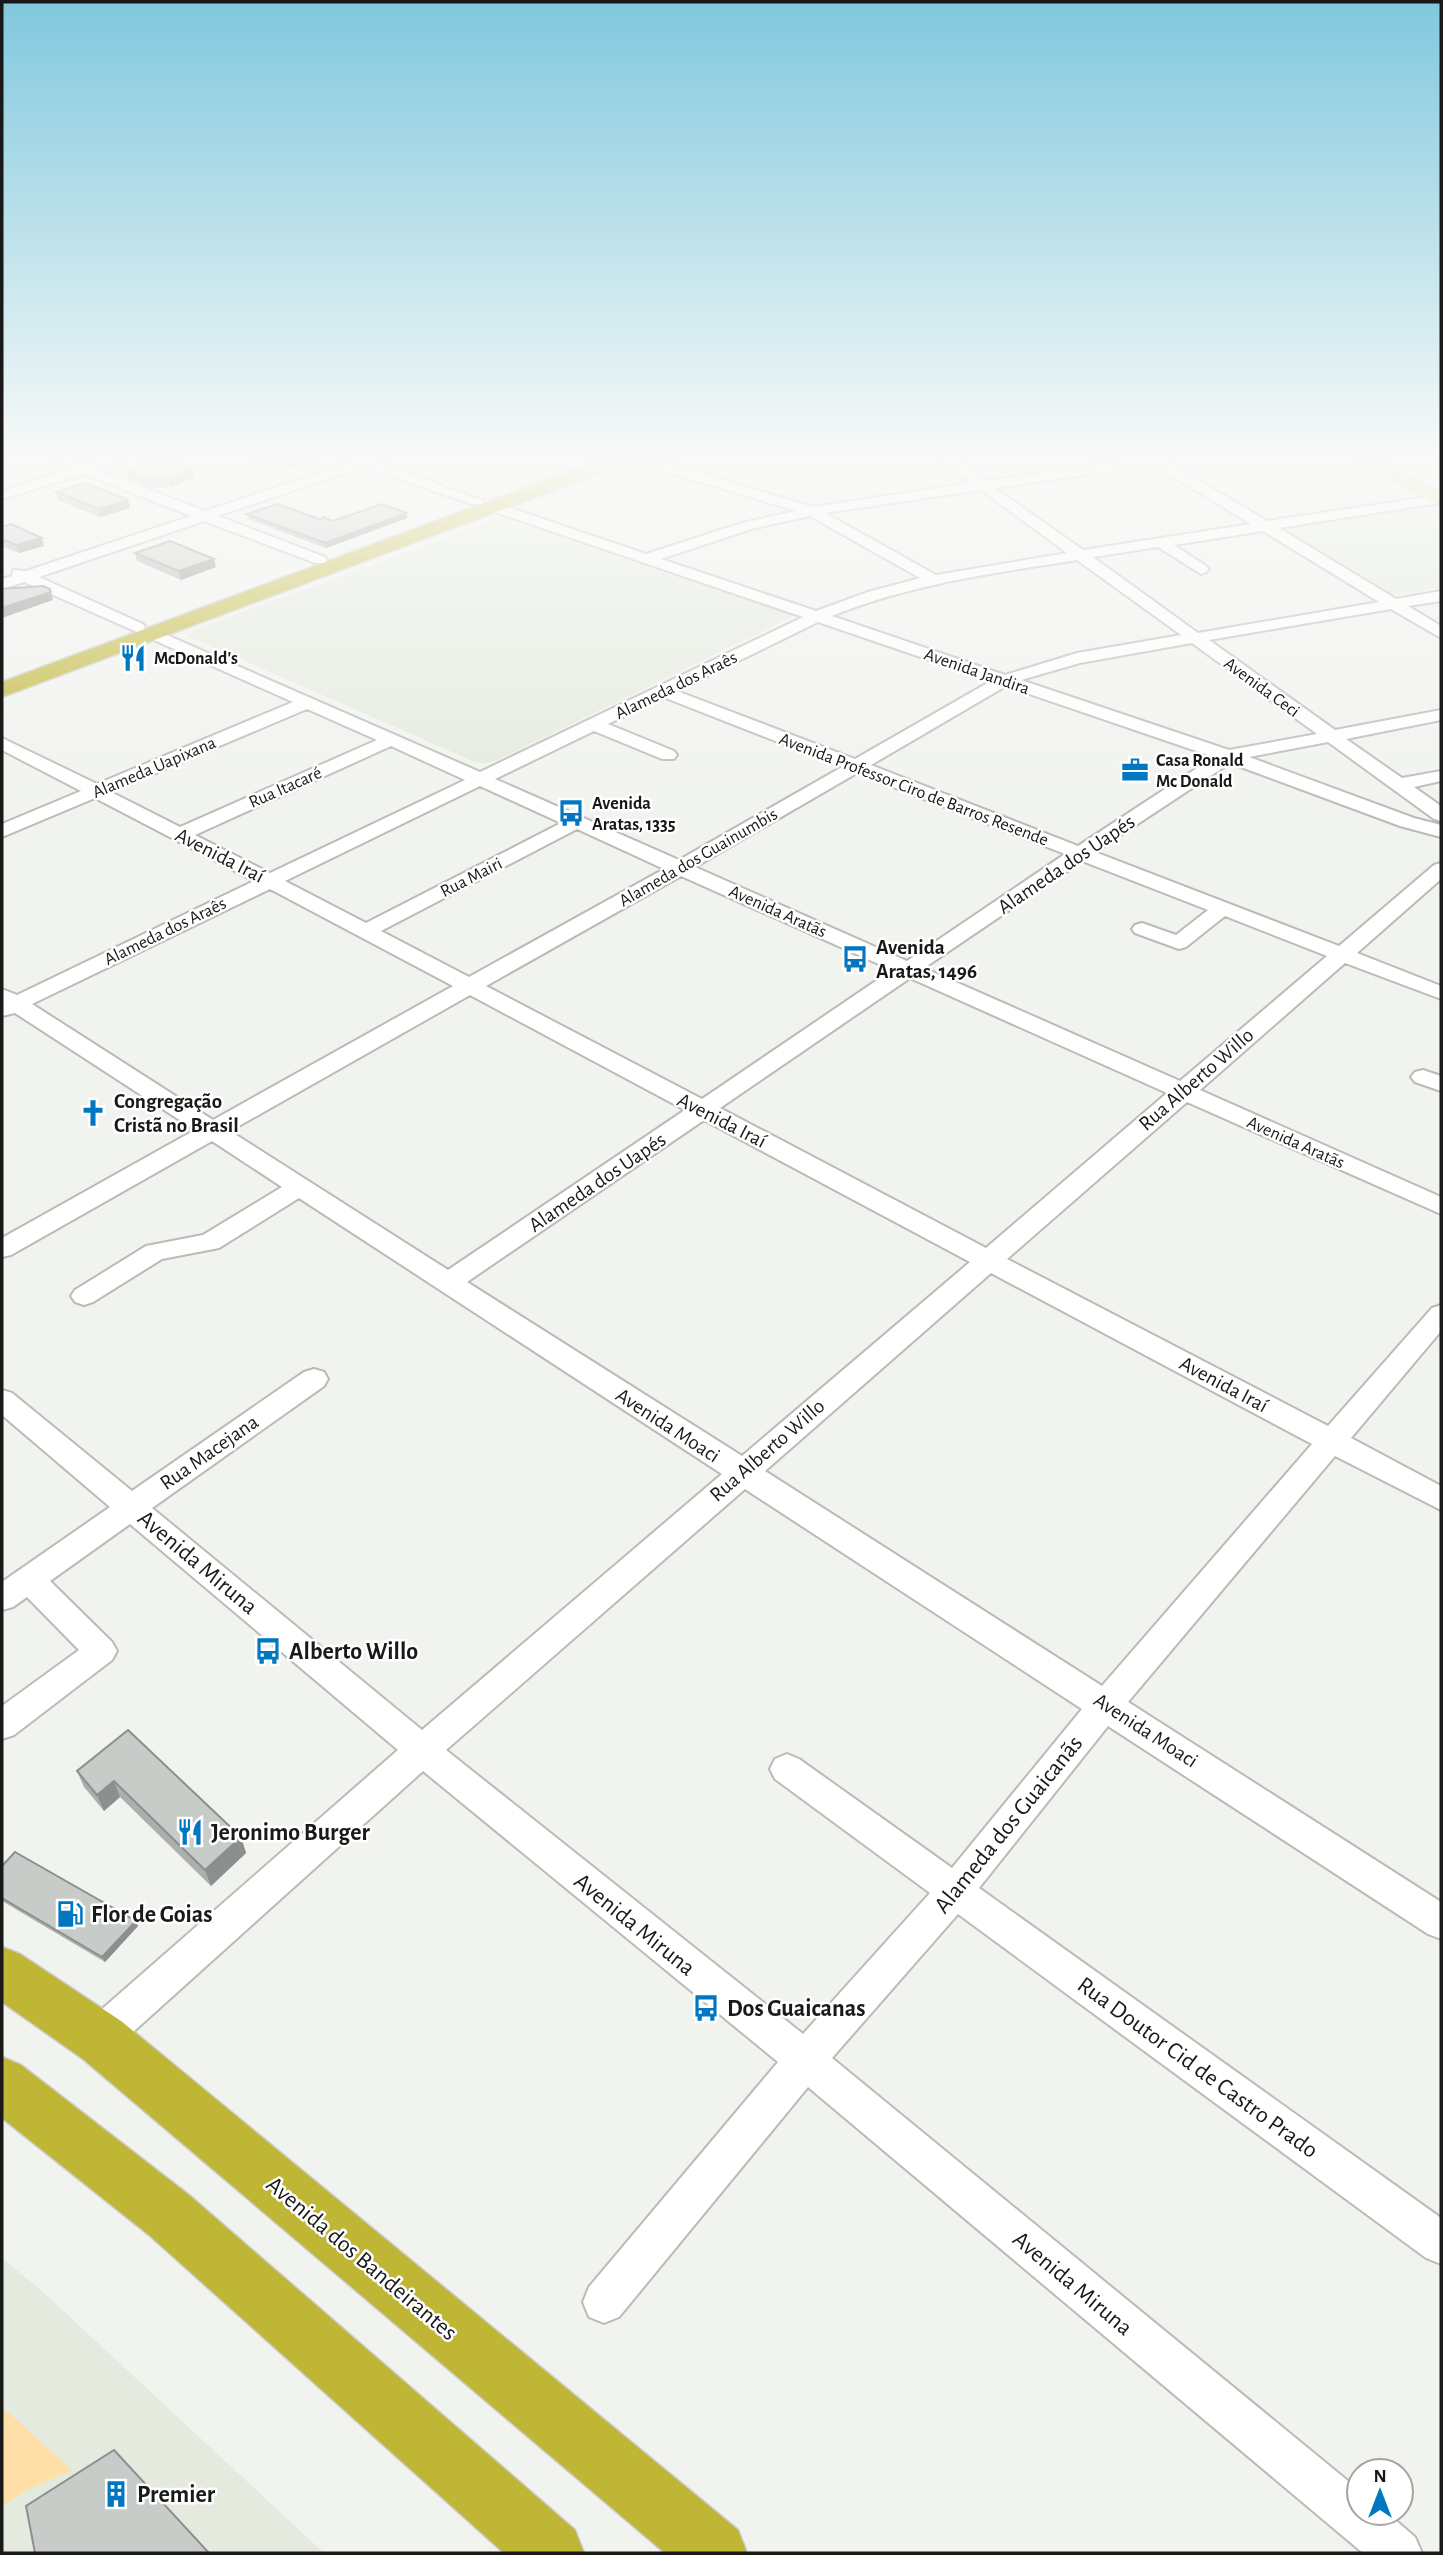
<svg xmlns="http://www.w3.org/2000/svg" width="1443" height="2555" font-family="'Alegreya Sans',sans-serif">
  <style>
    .built { fill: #e4eade }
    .green { fill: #ffdfa8 }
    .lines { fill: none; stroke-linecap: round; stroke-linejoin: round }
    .minor-casing { stroke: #b9bbb7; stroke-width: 4 }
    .major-casing { stroke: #ccc; stroke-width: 4 }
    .highway-casing { stroke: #ccc; stroke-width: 3 }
    .minor { fill: #fff; fill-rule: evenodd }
    .major { fill: #d9d386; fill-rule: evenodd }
    .highway { fill: #c0b636; fill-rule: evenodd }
    .wall { fill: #acafad }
    .shaded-wall { fill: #8c8f8d }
    .building { fill: #c8ccc9; stroke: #8c8f8d; stroke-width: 2 }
    .labels { text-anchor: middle; stroke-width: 5; stroke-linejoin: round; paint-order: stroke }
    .far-poi-label { font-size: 18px; font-weight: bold; fill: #181918; stroke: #fff; text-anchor: start }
    .far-street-label { font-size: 18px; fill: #181918; stroke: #fff }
    .street-label { font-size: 21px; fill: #181918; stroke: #fff }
    .poi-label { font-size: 21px; font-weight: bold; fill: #181918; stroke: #fff; text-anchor: start }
    .near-street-label { font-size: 24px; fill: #181918; stroke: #fff }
    .near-poi-label { font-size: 24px; font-weight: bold; fill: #181918; stroke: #fff; text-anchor: start }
  </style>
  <rect width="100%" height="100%" fill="#f1f3ef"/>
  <path class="built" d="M1429,506L1441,509V588L1392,595L1286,531L1291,528Z
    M500,518L796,615L495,761L484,763L475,762L188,636L196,629Z
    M2,2258L43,2292L324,2553H2Z"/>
  <path class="green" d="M2,2407L72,2470L25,2491L2,2506Z"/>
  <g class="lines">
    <defs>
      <path id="minor" d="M52,460H71L85,465L103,460H124L98,470L205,511L351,462L349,460H378L376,462L484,501L482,504H472L363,467L218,516L325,557L327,560L325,563H315L204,521L39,577L143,624L145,627L143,630L137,632L24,582L2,589V579L12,576L13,570L26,571L191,516L84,474L2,499V491L72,469Z
        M636,460H657L813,507L971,483L941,460H957L986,481L1131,460H1165L1267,521L1441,495L1439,503L1279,528L1396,599L1441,591V601L1408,606L1441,626V638L1391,609L1209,640L1335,730L1441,710V720L1346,739L1402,778L1441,771V781L1414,787L1441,806V821L1434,819L1328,742L1249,757L1414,818L1441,825V837L1400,826L1230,763L1095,852L1339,946L1434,865L1441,863V879L1357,953L1441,986V999L1345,963L1200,1090L1441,1197V1214L1187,1102L1007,1259L1328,1426L1432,1308L1441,1305V1331L1351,1438L1441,1486V1510L1335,1456L1128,1702L1441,1902V1939L1428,1934L1108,1726L979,1888L1441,2218V2264L1426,2258L958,1914L832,2058L1359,2490V2513H1387L1415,2537L1422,2553H1363L808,2087L619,2317L604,2323L589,2317L583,2302L589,2287L778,2062L423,1771L113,2050L99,2056L85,2050L80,2037L85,2024L398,1750L130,1524L50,1581L112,1642L117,1651L112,1660L14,1735L2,1739V1706L79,1650L27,1597L13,1607L2,1610V1582L110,1507L2,1415V1390L12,1393L132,1491L304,1372L314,1369L324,1372L328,1379L324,1386L152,1508L422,1730L722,1474L299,1198L219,1248L162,1259L93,1302L84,1305L75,1302L71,1296L75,1290L146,1246L203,1235L282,1187L212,1141L11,1255L2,1257V1238L195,1130L15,1013L2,1016V989L17,995L254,881L95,798L2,837V824L81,791L2,750V738L97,784L293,702L147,637L145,634L153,629L480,772L803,617L489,510L487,507L489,504H499L646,554L742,523L796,511L638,463ZM1154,465L1251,524L1083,550L995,488ZM981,490L1067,553L936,575L825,513ZM810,516L920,578L868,592L816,611L661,559L751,529ZM1263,531L1379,602L1198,633L1093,557L1158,547L1201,574L1206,572L1209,569L1206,566L1174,545ZM1077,560L1181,635L1077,653L1005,675L832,616C910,584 994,573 1077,560ZM818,622L991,681L855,759L677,691ZM1192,643L1317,734L1229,750L1021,680L1080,663ZM1006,686L1214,757L1078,846L871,765ZM663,697L842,767L679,860L495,779L594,731L662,759H674L677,755L674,751L608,724ZM307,709L377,740L180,827L111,792ZM391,746L465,780L270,873L195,835ZM857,773L1065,854L907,961L695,867ZM480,786L561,823L366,923L285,881ZM577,829L664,869L469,977L381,931ZM1082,861L1208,910L1176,935L1142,923L1135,925L1132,929L1135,933L1179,949L1186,947L1225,916L1327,956L1180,1081L924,968ZM681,876L892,970L702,1099L486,986ZM270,889L453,986L213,1120L32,1004ZM910,978L1167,1093L986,1248L720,1108ZM470,995L685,1110L448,1270L230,1131ZM704,1120L970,1262L742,1456L467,1282ZM991,1273L1312,1444L1102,1686L765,1471ZM745,1489L1082,1709L952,1868L799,1759L787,1754L775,1759L770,1769L775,1779L930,1893L803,2034L446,1750Z
        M1423,1070L1441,1076V1091L1415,1082L1411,1077L1415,1072Z"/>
      <path id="major" d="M1357,460H1377L1441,494V506Z"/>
      <path id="highway" d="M600,460H626L624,464L2,697V682Z
        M646,460H670C665,468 655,469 646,467L644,463Z
        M2,1947L20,1954L121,2021L738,2530L747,2553H665L83,2059L2,2002Z
        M2,2057L21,2065L189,2195L575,2530L584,2553H504L149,2235L2,2118Z"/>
    </defs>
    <use href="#minor" class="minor-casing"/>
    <use href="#major" class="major-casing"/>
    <use href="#highway" class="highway-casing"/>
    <use href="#minor" class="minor"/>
    <use href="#major" class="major"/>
    <use href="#highway" class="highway"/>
  </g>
  <path class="wall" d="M247,460H314L279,471Z
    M126,470L194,477L171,487L151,488L127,478Z
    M56,492L128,500L130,508L100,517L58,500Z
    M247,514L333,521L407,518L326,548L248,519Z
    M2,527L44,546L19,553L2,546Z
    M135,553L216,567L181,580L137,561Z
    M128,1730L241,1837L246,1853L211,1886L120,1797L104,1811L84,1787L77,1771Z
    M2,1866L136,1921L138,1926L105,1962L2,1901Z"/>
  <path class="shaded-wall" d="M288,460H314L279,471L278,463Z
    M193,469L194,477L171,487L169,479Z
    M128,500L130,508L100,517L99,509Z
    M407,513V518L326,548L325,543Z
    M42,538L44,546L19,553L16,545Z
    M214,559L216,567L181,580L179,571Z
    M51,592L53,600L2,618V608Z
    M114,1781L120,1797L104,1811L97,1795Z
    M241,1837L246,1853L211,1886L205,1870Z
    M136,1921L138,1926L105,1962L102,1957Z"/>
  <path class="building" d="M156,460H167L193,469L169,479L150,480L126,470Z
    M268,460H288L278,463Z
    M85,483L128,500L99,509L56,492Z
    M277,504L322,520L323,517L333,521L382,504L407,513L325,543L247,514Z
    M11,524L42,538L16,545L2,539V527Z
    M170,541L214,559L179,571L135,553Z
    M43,586L50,589L51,592L2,608V589Z
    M128,1730L241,1837L205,1870L114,1781L97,1795L77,1771Z
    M15,1852L136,1921L102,1957L2,1898V1866Z
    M114,2450L209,2553H35L26,2506Z"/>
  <linearGradient id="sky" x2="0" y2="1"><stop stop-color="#80c8de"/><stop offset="0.56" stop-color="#f9faf8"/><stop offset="1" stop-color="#f9faf8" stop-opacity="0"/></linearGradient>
  <rect width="1443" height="818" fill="url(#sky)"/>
  <defs>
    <symbol id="restaurant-bare" viewBox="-9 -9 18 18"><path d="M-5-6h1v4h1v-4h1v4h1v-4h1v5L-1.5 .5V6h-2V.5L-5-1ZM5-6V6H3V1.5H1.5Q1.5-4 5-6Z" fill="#0277c1" stroke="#fff" stroke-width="2.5" paint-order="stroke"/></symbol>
    <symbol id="office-bare" viewBox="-9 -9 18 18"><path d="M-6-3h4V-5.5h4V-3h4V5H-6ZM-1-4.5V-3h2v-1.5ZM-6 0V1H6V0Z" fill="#0277c1" stroke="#fff" stroke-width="2.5" paint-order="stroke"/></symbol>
    <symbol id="bus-bare" viewBox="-9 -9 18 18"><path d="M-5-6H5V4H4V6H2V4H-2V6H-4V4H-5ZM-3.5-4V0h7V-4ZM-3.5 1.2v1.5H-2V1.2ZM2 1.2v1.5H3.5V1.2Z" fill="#0277c1" stroke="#fff" stroke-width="2.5" paint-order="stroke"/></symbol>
    <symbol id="church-bare" viewBox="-9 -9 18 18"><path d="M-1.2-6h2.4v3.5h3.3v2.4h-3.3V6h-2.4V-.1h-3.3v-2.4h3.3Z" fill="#0277c1" stroke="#fff" stroke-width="2.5" paint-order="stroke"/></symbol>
    <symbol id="fuel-bare" viewBox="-9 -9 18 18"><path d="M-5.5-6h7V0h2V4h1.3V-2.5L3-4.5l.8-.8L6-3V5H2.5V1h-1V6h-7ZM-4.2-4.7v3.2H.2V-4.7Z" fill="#0277c1" stroke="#fff" stroke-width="2.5" paint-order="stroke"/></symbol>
    <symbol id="building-bare" viewBox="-9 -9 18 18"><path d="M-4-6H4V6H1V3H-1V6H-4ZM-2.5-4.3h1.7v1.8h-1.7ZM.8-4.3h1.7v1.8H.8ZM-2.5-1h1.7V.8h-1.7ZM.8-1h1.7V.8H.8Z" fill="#0277c1" stroke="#fff" stroke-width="2.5" paint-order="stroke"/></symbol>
  </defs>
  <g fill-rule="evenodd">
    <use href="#restaurant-bare" x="114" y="639" width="38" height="38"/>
    <use href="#office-bare" x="1116" y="751" width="38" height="38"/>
    <use href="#bus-bare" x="552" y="794" width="38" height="38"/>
    <use href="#bus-bare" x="836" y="940" width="38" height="38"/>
    <use href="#church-bare" x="74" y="1094" width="38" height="38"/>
    <use href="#bus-bare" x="249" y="1632" width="38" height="38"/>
    <use href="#restaurant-bare" x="171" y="1813" width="38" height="38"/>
    <use href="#fuel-bare" x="51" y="1895" width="38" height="38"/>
    <use href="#bus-bare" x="687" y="1989" width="38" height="38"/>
    <use href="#building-bare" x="97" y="2475" width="38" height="38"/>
  </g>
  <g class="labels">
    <g class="far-poi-label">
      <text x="154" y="664">McDonald's</text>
      <text x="1156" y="766">Casa Ronald<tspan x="1156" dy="21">Mc Donald</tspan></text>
      <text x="592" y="809">Avenida<tspan x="592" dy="21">Aratas, 1335</tspan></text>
    </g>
    <g class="far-street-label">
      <text transform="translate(977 671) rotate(19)" y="6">Avenida Jandira</text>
      <text transform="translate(676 685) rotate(-26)" y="6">Alameda dos Araês</text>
      <text transform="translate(1262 687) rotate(36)" y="6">Avenida Ceci</text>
      <text transform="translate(154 767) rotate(-23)" y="6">Alameda Uapixana</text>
      <text transform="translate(285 787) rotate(-24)" y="6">Rua Itacaré</text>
      <text transform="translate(914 789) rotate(21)" y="6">Avenida Professor Ciro de Barros Resende</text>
      <text transform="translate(698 857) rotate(-30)" y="6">Alameda dos Guainumbis</text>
      <text transform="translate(471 877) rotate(-27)" y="6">Rua Mairi</text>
      <text transform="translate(778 911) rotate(24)" y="6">Avenida Aratãs</text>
      <text transform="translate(165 931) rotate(-26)" y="6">Alameda dos Araês</text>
      <text transform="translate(1296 1142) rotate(24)" y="6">Avenida Aratãs</text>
    </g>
    <g class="street-label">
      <text transform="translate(220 855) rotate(27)" y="7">Avenida Iraí</text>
      <text transform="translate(1066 864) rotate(-34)" y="7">Alameda dos Uapés</text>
      <text transform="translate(1196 1079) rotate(-41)" y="7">Rua Alberto Willo</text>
      <text transform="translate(722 1120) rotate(27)" y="7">Avenida Iraí</text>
      <text transform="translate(597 1182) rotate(-34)" y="7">Alameda dos Uapés</text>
      <text transform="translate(1224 1384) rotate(28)" y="7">Avenida Iraí</text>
      <text transform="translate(668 1425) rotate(33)" y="7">Avenida Moaci</text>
      <text transform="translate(767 1450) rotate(-41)" y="7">Rua Alberto Willo</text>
      <text transform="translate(209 1452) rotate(-35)" y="7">Rua Macejana</text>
      <text transform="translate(1146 1730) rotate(33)" y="7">Avenida Moaci</text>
    </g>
    <g class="poi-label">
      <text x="876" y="954">Avenida<tspan x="876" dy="24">Aratas, 1496</tspan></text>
      <text x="114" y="1108">Congregação<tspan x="114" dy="24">Cristã no Brasil</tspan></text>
    </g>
    <g class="near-street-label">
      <text transform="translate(198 1562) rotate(40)" y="8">Avenida Miruna</text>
      <text transform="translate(1008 1824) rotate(-51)" y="8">Alameda dos Guaicanãs</text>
      <text transform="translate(635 1924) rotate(39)" y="8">Avenida Miruna</text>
      <text transform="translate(1198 2067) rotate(36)" y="8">Rua Doutor Cid de Castro Prado</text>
      <text transform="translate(362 2258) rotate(40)" y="8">Avenida dos Bandeirantes</text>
      <text transform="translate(1073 2283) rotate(40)" y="8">Avenida Miruna</text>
    </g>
    <g class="near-poi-label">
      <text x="289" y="1659">Alberto Willo</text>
      <text x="211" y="1840">Jeronimo Burger</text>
      <text x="91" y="1922">Flor de Goias</text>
      <text x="727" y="2016">Dos Guaicanas</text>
      <text x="137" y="2502">Premier</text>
    </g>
  </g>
  <rect width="1443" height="2555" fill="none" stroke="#181918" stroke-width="7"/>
  <g transform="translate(1380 2492)"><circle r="33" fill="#ffffff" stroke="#a3a3a3" stroke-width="2"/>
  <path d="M0-5L12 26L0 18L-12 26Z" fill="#0277c1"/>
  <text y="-10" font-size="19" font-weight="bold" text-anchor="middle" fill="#181918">N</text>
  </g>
</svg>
